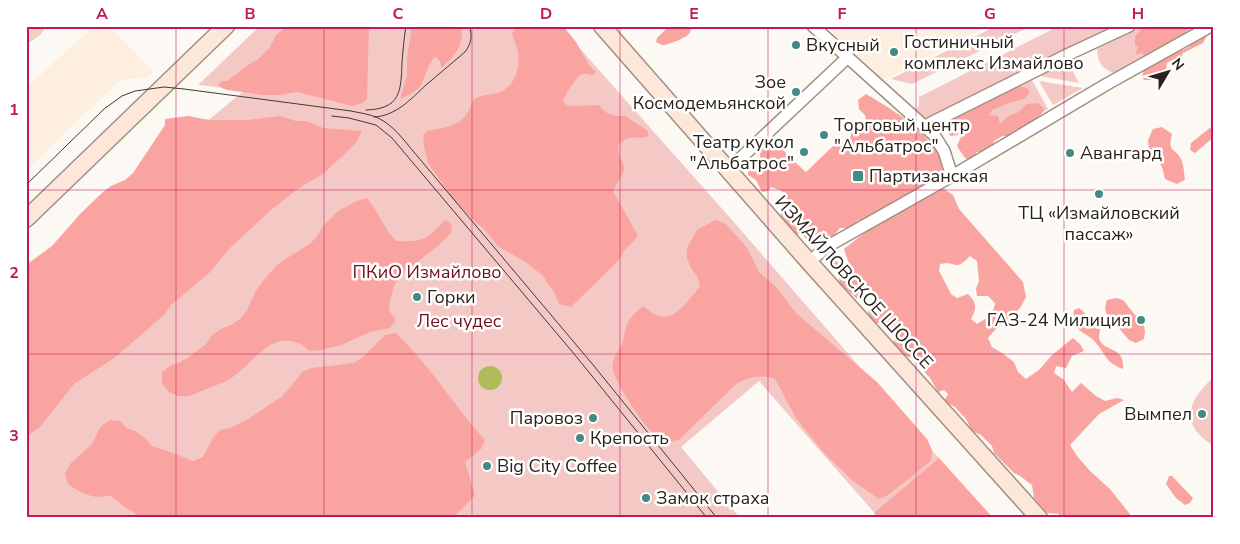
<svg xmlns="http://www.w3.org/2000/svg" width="1240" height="544" font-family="'Nunito Sans',sans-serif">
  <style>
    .built { fill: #fdeedf }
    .green { fill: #f4c8c5 }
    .forest { fill: #f9a4a0; fill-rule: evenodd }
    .water { fill: #aebd5a }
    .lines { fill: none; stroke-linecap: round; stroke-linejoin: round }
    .minor-casing { stroke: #a1907e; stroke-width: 14 }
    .secondary-casing { stroke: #a1907e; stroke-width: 19 }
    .primary-casing { stroke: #d4d3d1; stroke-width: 21 }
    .minor { stroke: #fff; stroke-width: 11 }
    .secondary { stroke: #fde6da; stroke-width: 16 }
    .primary { stroke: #fbccb6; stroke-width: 19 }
    .tram { stroke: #413a34; stroke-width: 1 }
    .grid { fill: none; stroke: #c2185b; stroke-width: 1; stroke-opacity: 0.55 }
    .poi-dot { fill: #438a82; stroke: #fff; stroke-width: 2 }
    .labels { text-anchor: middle; stroke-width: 5; stroke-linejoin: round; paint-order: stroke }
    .poi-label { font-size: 18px; fill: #29221b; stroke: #fff; text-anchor: start }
    .park-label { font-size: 18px; fill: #6e1219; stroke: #fff }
    .street-label { font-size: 18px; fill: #29221b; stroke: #fff }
    .neatline { fill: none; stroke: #c2185b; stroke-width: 2 }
    .grid-label { font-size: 16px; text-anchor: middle; font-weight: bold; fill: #c2185b }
  </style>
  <rect width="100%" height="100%" fill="#fcf8f4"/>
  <path class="built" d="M94,26H109L153,71L148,77L120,80L26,171V88Z
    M828,26H988L883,80L829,29Z"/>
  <path class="green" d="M260,26H560L732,220L951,472L993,518H879L759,381L681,447L740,518H26V278L183,141L245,90L198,85Z
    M996,26H1031L912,84L891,79Z
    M1059,26H1128L931,123L916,110L919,105V97Z
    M1143,26H1197L1113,73C1101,67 1098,63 1097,49Z
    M1068,62L1079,83L1040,76Z
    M1032,80L1048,109L965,158L957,146L961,135L951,136L945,130L947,122Z
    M1039,81L1083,88L1053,105Z
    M1214,376V447C1208,442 1201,437 1196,431C1181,409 1200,391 1214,376Z"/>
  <path class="forest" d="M288,26H369L367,99L363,103L352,106L297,92L280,95H263L227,90L222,88L218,85L222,81H227L252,62L257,60L269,49L276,35Z
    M412,26H460C467,43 453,58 441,68C441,62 440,59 434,57L429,65L421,86L411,94L400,99L407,76V58Z
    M518,26H563L576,42L589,65L596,72L592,75L586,74H581C573,82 568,91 563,100L566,105C576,107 588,105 599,105C608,116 612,116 626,116L634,122L648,131V136C641,140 631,135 624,140C610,148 625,161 624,169C623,175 615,186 613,191L638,236L624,251L619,260L571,307L559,304L555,294L543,276L527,263L498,246L484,229L475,222L453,199L428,163L424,146L423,135L427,131C442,128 458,127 467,114C470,109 471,104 474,99C478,98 481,96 485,95C490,94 496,94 500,92C516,85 520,67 518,52C517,45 513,40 512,33Z
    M669,26H691C691,30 691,31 689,34C686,38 669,44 664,45C660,45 660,44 656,42L657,38Z
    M1143,26H1193L1187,30L1170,54C1177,52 1185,50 1190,46C1197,39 1195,36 1207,36L1203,43L1183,53L1181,58L1172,60L1167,63L1166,70L1153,80H1144L1142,76L1148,57L1141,53L1135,55L1138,47L1135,45V37Z
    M1019,86L1027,88L1030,92L1024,99L1009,103L992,110L989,115L998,116L1000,124L1010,115L1017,113L1027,104L1037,103L1044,108L1043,112L1036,120L1009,136H1002L994,141L992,147L980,152H976V157L970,160L965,158L957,146L960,140L968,132H961L951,136L945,130L947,122Z
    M866,94C883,104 903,116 918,130C926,137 947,160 944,171L939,173L929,182L936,188L944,189L953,195L959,209L1023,282L1026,297L1020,308L994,331L988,338L992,347L1002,353L1014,362L1018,372L1026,379L1040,369L1051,356L1073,338L1080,344L1084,351L1072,356L1066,368L1056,366L1054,373L1064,380L1072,392L1081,383L1096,396L1105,401L1117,398L1124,400L1099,414L1070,445L1077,456L1090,471L1110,489L1133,518H1060L1059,514L1047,513L1034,498L1032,485L1020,476L1014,473L994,453L992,446L981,435L972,431L966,419L955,407L944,401L948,394L944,390L938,392L930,378L912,358L903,355L894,346V336L879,323H872L868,312L870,307L881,302L875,292L869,289L866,299H857C848,288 839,291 838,273L830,267L834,258L845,272H854L848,261L844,249L872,227L876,218H866L857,221L855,228H840L831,239L811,244L802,234H794C783,222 778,218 782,201L788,200L782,191L771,187L768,191L762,192L756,180L748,175V168H754L755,158L760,157L761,142L769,139L780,146L789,157L806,172L832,147L850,138L854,127L866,121L865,115L859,109L858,100ZM970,256L977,261L979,281L976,289L977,296H988L995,303C994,314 986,319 977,324L971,319C977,308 977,303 968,294L957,298L951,294L946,284L939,271L940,264C957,260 954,273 970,256Z
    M188,116L210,120H248L280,116L296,121H307L323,128L362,131L355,144L324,173L296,190L270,211L231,247L210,272L171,305L165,314L117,356L74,384L40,427L26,437V265L52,246L80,214L103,192L111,186L125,180L133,173L165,125V119Z
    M1162,127L1172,134C1167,153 1175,147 1181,159C1184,165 1184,174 1185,180L1177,184L1165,179L1163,170L1158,159L1149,150L1148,140L1153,129Z
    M1211,127L1214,128V137L1195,153L1190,150L1191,143Z
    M367,198C378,212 384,228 396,241C424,242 426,240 445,220L450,223L452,228L451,233L440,244L399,277L394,286L389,306L390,312L396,320L390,328L370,332L341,345L321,350L310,351L301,344L291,341H280L270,345L262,351L239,372L229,380L189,396H179L169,392L162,384V372L170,366L180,362L189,357L206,344L212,335L221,329L231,325L240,319L247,310L256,291L262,282L276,266L284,260L311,243L318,235L323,226L338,211L357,201Z
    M716,220L726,224L747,248L759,272L775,286L797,314L877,382L927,439L932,450L931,461L888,495L879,499L853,481L823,452L796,418L775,379C761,374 748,377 735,385L679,440C672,441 667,442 660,439C649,434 615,383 613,370C611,359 619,351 623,341C625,334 625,326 630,319C634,314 638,310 644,306C668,332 685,305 700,286L697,276L691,268L687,258V248L697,230Z
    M1116,298L1123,300L1144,326L1145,331L1144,339L1136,343L1129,340L1106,313L1105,307L1107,300Z
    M1079,308L1085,313L1083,315L1095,328L1100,329C1100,330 1099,337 1099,338C1103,353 1125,345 1123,369C1105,362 1107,356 1096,343C1085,330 1070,333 1074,310Z
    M396,333C430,365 454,406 485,440L481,449L465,462L475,495L461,510L452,518H138C135,511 132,511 126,508C120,503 117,499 110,496C105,495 102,497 98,497C87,496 76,490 68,484L65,474L70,464L92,444L101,426L110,420L120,421L127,428L137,432L145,438L152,446L173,453L193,461L203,457L213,438L220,430L230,428L245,421L281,397L288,390L302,372L312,368L354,363L363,357L385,335Z
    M939,458L993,518H879L874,513Z
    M1169,476H1172L1193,498L1190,503L1185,505L1176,498L1166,484Z"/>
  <path class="water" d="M478 378a12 12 0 1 1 24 0a12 12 0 1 1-24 0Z"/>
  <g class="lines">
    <defs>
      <path id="minor" d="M813,26L934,135L944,151L952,176
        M925,126L1069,54L1129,26
        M728,170L848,57
        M809,262L828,246L952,176L1107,84L1211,26"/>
      <path id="secondary" d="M602,26L809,262L1039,518
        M26,219L226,26"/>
      <path id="primary" d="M26,32L34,26"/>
    </defs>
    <use href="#minor" class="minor-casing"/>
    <use href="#secondary" class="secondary-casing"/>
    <use href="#primary" class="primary-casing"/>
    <use href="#minor" class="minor"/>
    <use href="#secondary" class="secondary"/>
    <use href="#primary" class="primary"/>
    <path class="tram" d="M366,110C401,109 401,91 402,62C403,50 404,38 406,26
      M332,116L349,118L376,125L392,138L575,355L707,518
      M374,117C396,116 411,99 426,85C439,74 452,63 465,52C471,44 473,36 469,26
      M26,185L104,109L122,96L135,91L164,87L184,89L351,111C360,113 370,114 378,118C393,125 403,139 413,151L594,366L717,518"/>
  </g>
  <path class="grid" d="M176,26V518M324,26V518M472,26V518M620,26V518M768,26V518M916,26V518M1064,26V518M26,190H1214M26,354H1214"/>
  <g class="poi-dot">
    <circle cx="796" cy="45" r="5"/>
    <circle cx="894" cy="52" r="5"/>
    <circle cx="796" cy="92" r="5"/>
    <circle cx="824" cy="135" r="5"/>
    <circle cx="804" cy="152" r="5"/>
    <circle cx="1070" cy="153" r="5"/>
    <rect x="852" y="170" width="12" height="12" rx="2.5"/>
    <circle cx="1099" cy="194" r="5"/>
    <circle cx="417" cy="297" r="5"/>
    <circle cx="1141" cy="320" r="5"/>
    <circle cx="1202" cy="414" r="5"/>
    <circle cx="593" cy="418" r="5"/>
    <circle cx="580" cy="438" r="5"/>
    <circle cx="487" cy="466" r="5"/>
    <circle cx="646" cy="498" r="5"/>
  </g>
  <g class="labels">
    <g class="poi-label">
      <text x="904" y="48">Гостиничный<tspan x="904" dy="21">комплекс Измайлово</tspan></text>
      <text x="806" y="51">Вкусный</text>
      <text x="786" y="88" text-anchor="end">Зое<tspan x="786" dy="21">Космодемьянской</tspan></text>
      <text x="834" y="131">Торговый центр<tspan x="834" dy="21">"Альбатрос"</tspan></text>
      <text x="794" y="148" text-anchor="end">Театр кукол<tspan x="794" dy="21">"Альбатрос"</tspan></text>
      <text x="1080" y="159">Авангард</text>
      <text x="869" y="182">Партизанская</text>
      <text x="1099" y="219" text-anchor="middle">ТЦ «Измайловский<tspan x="1099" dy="21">пассаж»</tspan></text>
      <text x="427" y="303">Горки</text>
      <text x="1131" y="326" text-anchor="end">ГАЗ-24 Милиция</text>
      <text x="1192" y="420" text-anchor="end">Вымпел</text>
      <text x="583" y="424" text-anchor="end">Паровоз</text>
      <text x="590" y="444">Крепость</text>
      <text x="497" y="472">Big City Coffee</text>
      <text x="656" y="504">Замок страха</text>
    </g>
    <g class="park-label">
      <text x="427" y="278">ПКиО Измайлово</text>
      <text x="459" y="327">Лес чудес</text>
    </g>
    <g class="street-label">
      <text transform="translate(854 282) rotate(48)" y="6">ИЗМАЙЛОВСКОЕ ШОССЕ</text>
    </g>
  </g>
  <rect width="1240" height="544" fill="none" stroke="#ffffff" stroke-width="55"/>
  <g transform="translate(1168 72) rotate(52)" stroke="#ffffff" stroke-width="4" paint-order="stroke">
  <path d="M0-4L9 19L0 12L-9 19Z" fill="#29221b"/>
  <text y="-8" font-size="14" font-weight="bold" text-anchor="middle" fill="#29221b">N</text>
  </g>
  <rect x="28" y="28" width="1184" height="488" class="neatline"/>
  <g class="grid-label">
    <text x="102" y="19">A</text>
    <text x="250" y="19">B</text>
    <text x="398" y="19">C</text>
    <text x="546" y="19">D</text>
    <text x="694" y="19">E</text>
    <text x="842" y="19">F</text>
    <text x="990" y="19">G</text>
    <text x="1138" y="19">H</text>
    <text x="14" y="115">1</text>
    <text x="14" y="278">2</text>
    <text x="14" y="441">3</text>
  </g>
</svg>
